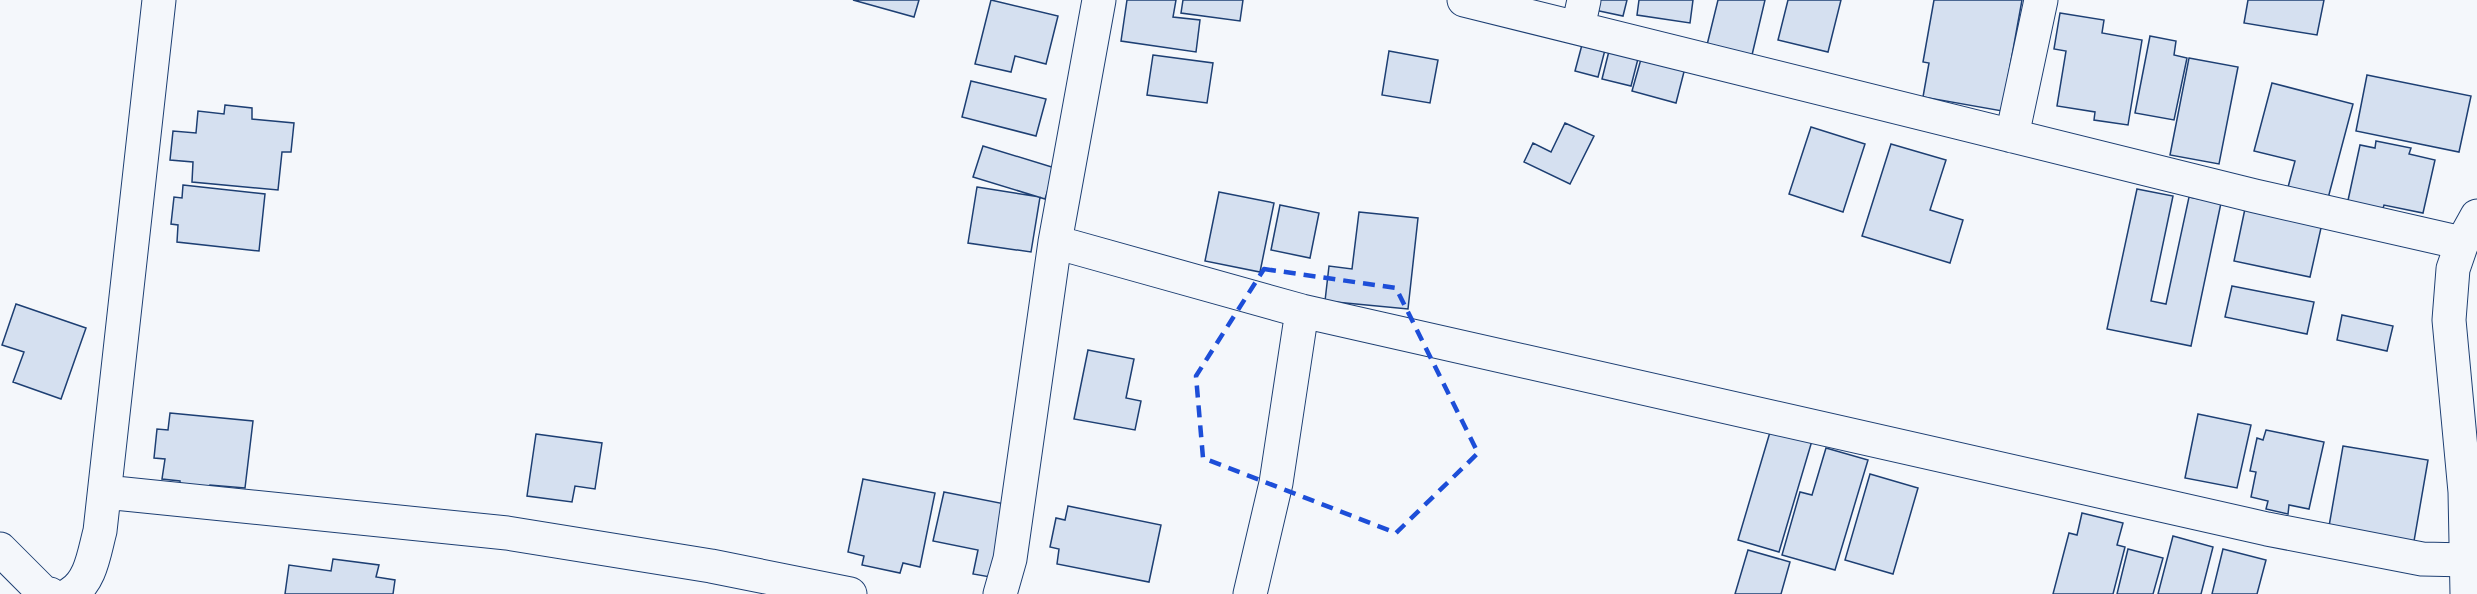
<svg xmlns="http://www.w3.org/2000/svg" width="2477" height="594" font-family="Figtree,sans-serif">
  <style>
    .building { fill: #d5e0f0; stroke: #1d3f73; stroke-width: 1.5 }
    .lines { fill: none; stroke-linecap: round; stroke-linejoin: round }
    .minor-casing { stroke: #1d3f73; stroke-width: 35 }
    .major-casing { stroke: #1d3f73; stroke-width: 35 }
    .minor { stroke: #f4f7fb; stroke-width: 33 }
    .major { stroke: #f4f7fb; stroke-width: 33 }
    .marked { fill: none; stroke: #1d4ed8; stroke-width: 4.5; stroke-dasharray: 12 8; stroke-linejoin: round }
  </style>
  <rect width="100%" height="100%" fill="#f4f7fb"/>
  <path class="building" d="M853,0H919L914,17Z
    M991,0L1058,16L1046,64L1015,56L1011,72L975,64Z
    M1127,0H1176L1173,17L1200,20L1196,52L1121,41Z
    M1183,0H1243L1240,21L1181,13Z
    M1587,0H1627L1623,16L1585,8Z
    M1639,0H1693L1690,23L1637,15Z
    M1718,0H1765L1752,55L1707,45Z
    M1788,0H1841L1828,52L1778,40Z
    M1934,0H2022L2002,111L1923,97L1929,63L1923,62Z
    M2248,0H2324L2317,35L2244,23Z
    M2060,13L2104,20L2102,33L2142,40L2128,125L2094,120L2095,112L2057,106L2066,51L2054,49Z
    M2150,36L2176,41L2174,55L2187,58L2174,120L2135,113Z
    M1583,41L1606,46L1598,77L1575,71Z
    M1611,43L1640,51L1631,86L1602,79Z
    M1389,51L1438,60L1430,103L1382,95Z
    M1643,52L1686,64L1676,103L1632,91Z
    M1153,55L1213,63L1207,103L1147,95Z
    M2189,58L2238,67L2219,164L2170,155Z
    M2367,75L2471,96L2459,152L2356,131Z
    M971,81L1046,99L1036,136L962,117Z
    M2272,83L2353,104L2327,202L2287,191L2295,161L2254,151Z
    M225,105L252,108V119L294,123L291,152H282L278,190L192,182L193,162L170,160L173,131L196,133L198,111L224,114Z
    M1565,123L1594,136L1570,184L1524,162L1533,143L1551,152Z
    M1811,127L1865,144L1843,212L1789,194Z
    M2376,141L2411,148L2409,154L2435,160L2423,213L2384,205L2382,212L2347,205L2360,145L2375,148Z
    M1891,144L1946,160L1930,210L1963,220L1950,263L1862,236Z
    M983,146L1055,168L1045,199L973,177Z
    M183,185L265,194L259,251L177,242L178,225L171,224L174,197L182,198Z
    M977,187L1040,197L1031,252L968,243Z
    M2137,189L2173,196L2151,301L2166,304L2189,197L2221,203L2191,346L2107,329Z
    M1219,192L1274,203L1260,272L1205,261Z
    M2246,204L2323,219L2310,277L2234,261Z
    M1280,205L1319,213L1310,258L1271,250Z
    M1359,212L1418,218L1408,309L1325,301L1329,266L1352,269Z
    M2232,286L2314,302L2307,334L2225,317Z
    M16,304L86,328L61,399L13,382L24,352L2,345Z
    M2342,315L2393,326L2387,351L2337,340Z
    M1088,350L1134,359L1126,398L1141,401L1135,430L1074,419Z
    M170,413L253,421L245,488L210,485V491L180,488V481L162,479L165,459L154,458L157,429L168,430Z
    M2198,414L2251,425L2237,488L2185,478Z
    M1773,422L1814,434L1779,552L1738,540Z
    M2266,430L2324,442L2309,509L2289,505L2288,514L2266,509L2268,501L2251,497L2256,472L2250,471L2257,438L2263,440Z
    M536,434L602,443L595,489L575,486L572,502L527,496Z
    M2343,446L2428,460L2413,547L2328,532Z
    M1826,448L1868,460L1835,570L1782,555L1800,492L1812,495Z
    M1870,474L1918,488L1893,574L1845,560Z
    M863,479L935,493L920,567L903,563L900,573L862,565L864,556L848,552Z
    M944,492L1005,504L990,577L973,574L978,550L933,541Z
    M1068,506L1161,525L1149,582L1057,564L1059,549L1050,547L1056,518L1065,520Z
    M2082,513L2123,523L2117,545L2125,547L2113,594H2053L2069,533L2077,535Z
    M2173,536L2213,547L2201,594H2158Z
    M2128,549L2163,558L2153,594H2117Z
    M2223,549L2266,560L2257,594H2212Z
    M1748,550L1790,562L1781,594H1735Z
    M333,559L379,565L376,577L395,580L393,594H285L289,565L331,571Z"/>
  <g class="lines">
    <defs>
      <path id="minor" d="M1464,0L2255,196L2462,243
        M1578,28L1584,0
        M2012,136L2041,0
        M1055,242L1302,311L2267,529L2422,559L2468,560
        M105,492L507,533L711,566L850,594
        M0,549L44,593L50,594
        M70,594C91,582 94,553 100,531L159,0
        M1000,594L1010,559L1055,242L1099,0
        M1250,594L1276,483L1302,311"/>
      <path id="major" d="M2467,594L2465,492L2449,320L2453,269L2462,243L2477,216"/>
    </defs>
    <use href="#minor" class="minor-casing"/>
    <use href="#major" class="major-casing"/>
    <use href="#minor" class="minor"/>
    <use href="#major" class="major"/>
  </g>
  <path class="marked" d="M1264,269L1396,288L1478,453L1396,533L1203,458L1196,376Z"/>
</svg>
